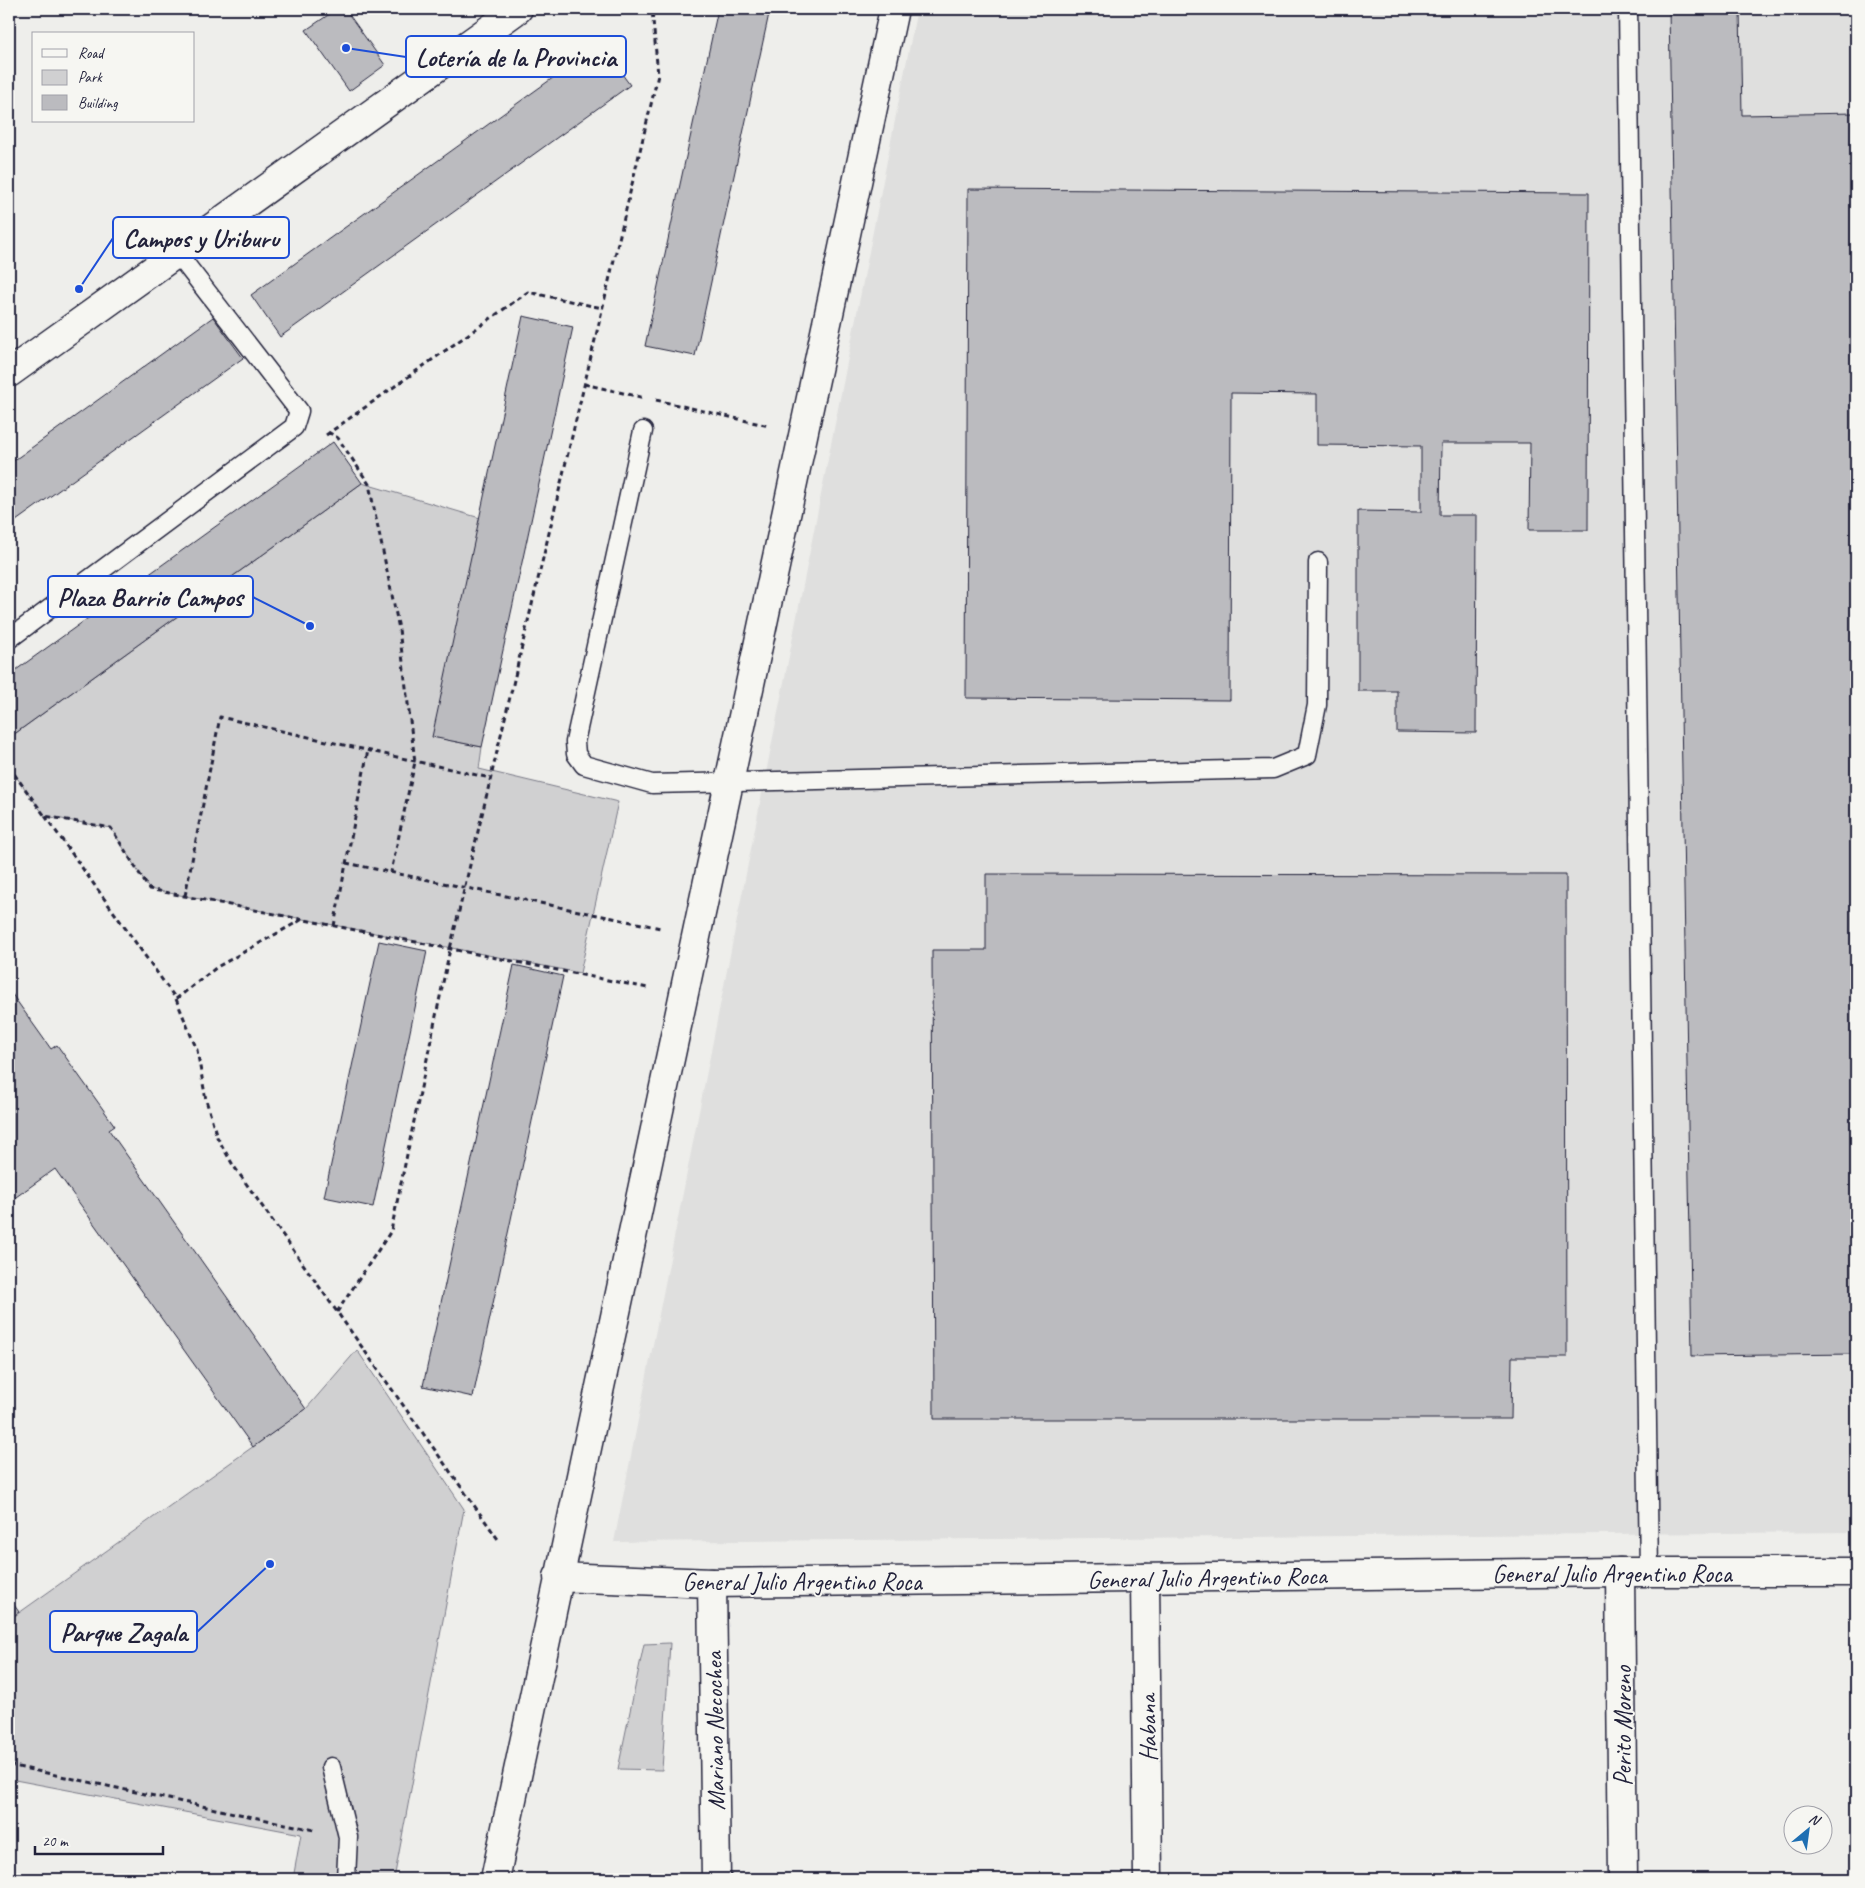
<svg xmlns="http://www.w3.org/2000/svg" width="1865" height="1888" font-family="Caveat,sans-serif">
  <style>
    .built { fill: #dfdfde }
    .green { fill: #d0d0d1; stroke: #797986 }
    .building { fill: #bbbbbf; stroke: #22223b }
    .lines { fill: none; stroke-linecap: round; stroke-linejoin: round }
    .lane-casing { stroke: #22223b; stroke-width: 21 }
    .street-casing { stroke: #22223b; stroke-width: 31 }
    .secondary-casing { stroke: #22223b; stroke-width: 31 }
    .path { stroke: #22223b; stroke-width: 3; stroke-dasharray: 5 4; stroke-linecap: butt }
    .lane { stroke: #f6f6f2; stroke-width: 18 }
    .street { stroke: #f6f6f2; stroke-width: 28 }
    .secondary { stroke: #f6f6f2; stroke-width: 28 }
    .labels { text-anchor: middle; stroke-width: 4; stroke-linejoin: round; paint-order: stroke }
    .street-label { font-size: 25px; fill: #22223b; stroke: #f6f6f2 }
    .leader { fill: none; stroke: #1d4ed8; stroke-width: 2 }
    .callout-dot { fill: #1d4ed8; stroke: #f6f6f2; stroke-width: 2 }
    .callout { fill: #f6f6f2; stroke: #1d4ed8; stroke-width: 2 }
    .callout-label { font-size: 26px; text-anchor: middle; font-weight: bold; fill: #22223b }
  </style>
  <rect width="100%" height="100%" fill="#eeeeeb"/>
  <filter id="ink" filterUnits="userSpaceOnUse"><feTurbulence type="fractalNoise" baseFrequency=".02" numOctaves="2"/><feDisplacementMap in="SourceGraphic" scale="10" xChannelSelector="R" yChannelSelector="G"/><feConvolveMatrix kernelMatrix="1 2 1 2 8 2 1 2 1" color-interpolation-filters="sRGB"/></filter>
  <g filter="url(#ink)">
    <path class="built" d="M917,9H1856V1532L614,1542Z"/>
    <path class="green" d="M362,483L480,518L433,737L482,747L479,769L618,802L580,973L149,889L111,828L45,816L9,767V738Z
      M357,1350L464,1509L394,1879H293L301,1834L15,1780L9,1812V1620L306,1409Z
      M670,1643L662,1770L618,1769L644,1644Z"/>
    <path class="building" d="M337,9H345L385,65L349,91L306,30Z
      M718,9H770L695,356L645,346Z
      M1669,9H1740L1742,115L1856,113V1354L1692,1356Z
      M600,44L630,85L280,337L251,295Z
      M968,189L1589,193L1588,530H1529L1530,443H1441L1440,515H1477L1476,733L1397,732V691H1358V511L1421,512V446L1317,445V394L1231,393L1230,700L966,698Z
      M523,316L573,327L482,747L432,737Z
      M213,317L243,358L9,526V464Z
      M333,442L362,483L13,735L9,728V675Z
      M986,874L1566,875L1567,1357H1512L1511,1419H934L932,950H986Z
      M379,941L427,951L373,1207L324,1197Z
      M514,965L563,976L473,1397L423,1386Z
      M9,990L51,1049L57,1045L115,1126L109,1130L306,1409L253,1447L55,1169L9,1202Z
      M9,1598L19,1612L9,1619Z"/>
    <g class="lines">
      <defs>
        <path id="lane" d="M1628,9L1649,1573
          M643,431L575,742L576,754L584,765L652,784L1273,769L1307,755L1317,705L1318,562
          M9,639L294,427L299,411L177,253
          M331,1767L348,1837L346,1879"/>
        <path id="street" d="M1620,1572L1623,1879
          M1145,1578L1148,1879
          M712,1583L716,1879"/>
        <path id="secondary" d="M9,373L518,9
          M558,1577L712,1583L1620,1572H1856
          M495,1879L894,9"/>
      </defs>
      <use href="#lane" class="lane-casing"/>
      <use href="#street" class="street-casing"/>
      <use href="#secondary" class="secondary-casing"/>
      <path class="path" d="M584,384L645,398
        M656,400L769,426
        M328,432L338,438L369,484L399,629L415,762L391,872
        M326,435L528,292L602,308
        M9,767L45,816L111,828L149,889L648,988
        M45,816L176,999L197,1050L206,1100L217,1137L233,1165L500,1542
        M346,863L661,928
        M185,896L220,717L490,778
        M334,926L368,750
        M176,999L217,967L301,920
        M337,1312L391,1231L450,949L658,75L652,9
        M9,1765L314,1830"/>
      <use href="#lane" class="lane"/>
      <use href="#street" class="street"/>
      <use href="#secondary" class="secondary"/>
    </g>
  </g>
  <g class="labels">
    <g class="street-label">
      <text x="1612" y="1582">General Julio Argentino Roca</text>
      <text transform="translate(1207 1577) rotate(-1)" y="9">General Julio Argentino Roca</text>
      <text x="802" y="1590">General Julio Argentino Roca</text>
      <text transform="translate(1622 1726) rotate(-90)" y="9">Perito Moreno</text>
      <text transform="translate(1147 1728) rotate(-91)" y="9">Habana</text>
      <text transform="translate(714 1731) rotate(-91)" y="9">Mariano Necochea</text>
    </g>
  </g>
  <path class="leader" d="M346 48L406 57M79 289L113 238M310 626L253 597M270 1564L197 1632"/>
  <g class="callout-dot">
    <circle cx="346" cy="48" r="5"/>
    <circle cx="79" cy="289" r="5"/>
    <circle cx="310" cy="626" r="5"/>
    <circle cx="270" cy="1564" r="5"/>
  </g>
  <g class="callout">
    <rect x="406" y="36" width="220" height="41" rx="5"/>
    <rect x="113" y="217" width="176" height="41" rx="5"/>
    <rect x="48" y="576" width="205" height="41" rx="5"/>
    <rect x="50" y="1611" width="147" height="41" rx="5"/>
  </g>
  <g class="callout-label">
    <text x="516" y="66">Lotería de la Provincia</text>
    <text x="201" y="247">Campos y Uriburu</text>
    <text x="150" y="606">Plaza Barrio Campos</text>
    <text x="124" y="1641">Parque Zagala</text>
  </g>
  <rect width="1865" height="1888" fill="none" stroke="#f6f6f2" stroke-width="30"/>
  <rect x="15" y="15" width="1835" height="1858" fill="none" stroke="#22223b" stroke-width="2" filter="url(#ink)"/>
  <rect x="32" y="32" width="162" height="90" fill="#f6f6f2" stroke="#a1a1a9"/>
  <rect x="42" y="49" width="25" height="8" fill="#f6f6f2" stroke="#a1a1a9"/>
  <text x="78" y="58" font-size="15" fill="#22223b">Road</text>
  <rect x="42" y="70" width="25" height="15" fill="#d0d0d1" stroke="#a1a1a9"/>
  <text x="78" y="82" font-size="15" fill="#22223b">Park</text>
  <rect x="42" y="95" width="25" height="15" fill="#bbbbbf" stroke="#a1a1a9"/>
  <text x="78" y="108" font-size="15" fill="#22223b">Building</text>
  <g transform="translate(1808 1830) rotate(29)"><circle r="24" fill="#f6f6f2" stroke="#a1a1a9"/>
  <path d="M0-4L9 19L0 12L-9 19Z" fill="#1f6fb2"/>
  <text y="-8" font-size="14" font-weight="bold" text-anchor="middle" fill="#22223b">N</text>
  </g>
  <path d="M35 1846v8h128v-8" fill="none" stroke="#22223b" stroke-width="2.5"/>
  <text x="42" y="1846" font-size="15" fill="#22223b" stroke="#f6f6f2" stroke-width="4" paint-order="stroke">20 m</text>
</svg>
